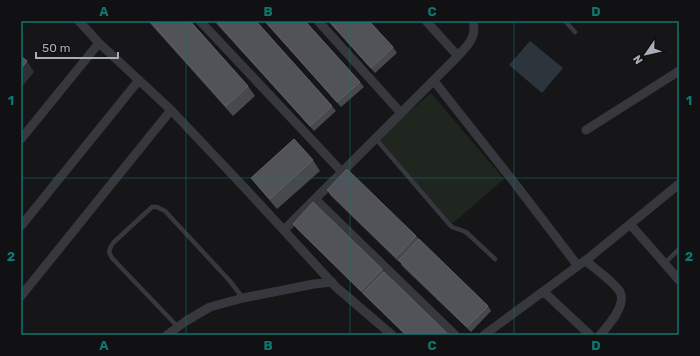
<svg xmlns="http://www.w3.org/2000/svg" width="700" height="356" font-family="Rubik,sans-serif">
  <style>
    .green { fill: #1e261f }
    .water { fill: #2c353c }
    .lines { fill: none; stroke-linecap: round; stroke-linejoin: round }
    .lane { stroke: #37383d; stroke-width: 4.5 }
    .street { stroke: #37383d; stroke-width: 9 }
    .wall { fill: #47494d }
    .shaded-wall { fill: #2f3033 }
    .building { fill: #525359; stroke: #5f6168 }
    .grid { fill: none; stroke: #0f766e; stroke-width: 1; stroke-opacity: 0.55 }
    .neatline { fill: none; stroke: #0f766e; stroke-width: 1.5 }
    .grid-label { font-size: 13px; text-anchor: middle; font-weight: bold; fill: #0f766e }
  </style>
  <rect width="100%" height="100%" fill="#161618"/>
  <path class="green" d="M431,93L504,179L452,224L378,138Z"/>
  <path class="water" d="M530,41L563,68L542,93L509,65Z"/>
  <g class="lines">
    <path class="lane" d="M565,21L575,32
      M376,139L449,224L452,227L466,232L495,259
      M665,263L679,249
      M178,327L112,258L109,252L111,246L114,242L152,207H157L165,211L229,280L243,298"/>
    <path class="street" d="M79,21L99,43L171,110L243,186L336,287L392,335
      M200,21L342,172
      M318,21L401,113
      M426,21L458,56
      M434,81L513,181L578,266
      M586,130L679,71
      M21,139L99,43
      M315,199L455,335
      M630,224L679,280
      M21,226L139,80
      M284,230L458,56C468,45 477,37 473,21
      M586,261C594,268 615,283 620,292C627,305 608,326 600,335
      M544,292L590,335
      M21,296L171,110
      M167,335L186,321L210,307L243,298L314,284L332,282
      M484,335L590,257L679,184"/>
  </g>
  <path class="wall" d="M148,21H190L248,86L255,96L233,116Z
    M214,21H256L332,106L336,111L314,131Z
    M264,21H305L360,82L364,87L341,107Z
    M328,21H369L393,47L397,53L375,73Z
    M313,160L320,171L277,209L259,188L251,178Z
    M327,190L416,236L419,239L488,306L491,311L471,332L402,266L400,262H399L331,196Z
    M293,224L382,269L384,272L449,335H405L297,229Z"/>
  <path class="shaded-wall" d="M27,61L34,72L21,88V69Z"/>
  <path class="building" d="M150,21H190L248,86L226,106Z
    M216,21H256L332,106L310,126Z
    M265,21H305L360,82L337,102Z
    M329,21H369L393,47L371,68Z
    M21,56L27,61L21,69Z
    M294,139L313,160L270,199L251,178Z
    M347,169L416,236L396,257L327,190Z
    M313,202L382,269L361,291L293,224Z
    M419,239L488,306L467,327L399,260Z
    M384,272L449,335H407L363,293Z"/>
  <path class="grid" d="M186,21V335M350,21V335M514,21V335M21,178H679"/>
  <rect width="700" height="356" fill="none" stroke="#111113" stroke-width="44"/>
  <g transform="translate(646 54) rotate(236)" stroke="#111113" stroke-width="3" paint-order="stroke">
  <path d="M0-3L7 15L0 10L-7 15Z" fill="#a8adb8"/>
  <text y="-6" font-size="11" font-weight="bold" text-anchor="middle" fill="#a8adb8">N</text>
  </g>
  <path d="M36 52v6h82v-6" fill="none" stroke="#a8adb8" stroke-width="2"/>
  <text x="42" y="52" font-size="12" fill="#a8adb8" stroke="#111113" stroke-width="3" paint-order="stroke">50 m</text>
  <rect x="22" y="22" width="656" height="312" class="neatline"/>
  <g class="grid-label">
    <text x="104" y="16">A</text>
    <text x="268" y="16">B</text>
    <text x="432" y="16">C</text>
    <text x="596" y="16">D</text>
    <text x="11" y="105">1</text>
    <text x="689" y="105">1</text>
    <text x="11" y="261">2</text>
    <text x="689" y="261">2</text>
    <text x="104" y="350">A</text>
    <text x="268" y="350">B</text>
    <text x="432" y="350">C</text>
    <text x="596" y="350">D</text>
  </g>
</svg>
